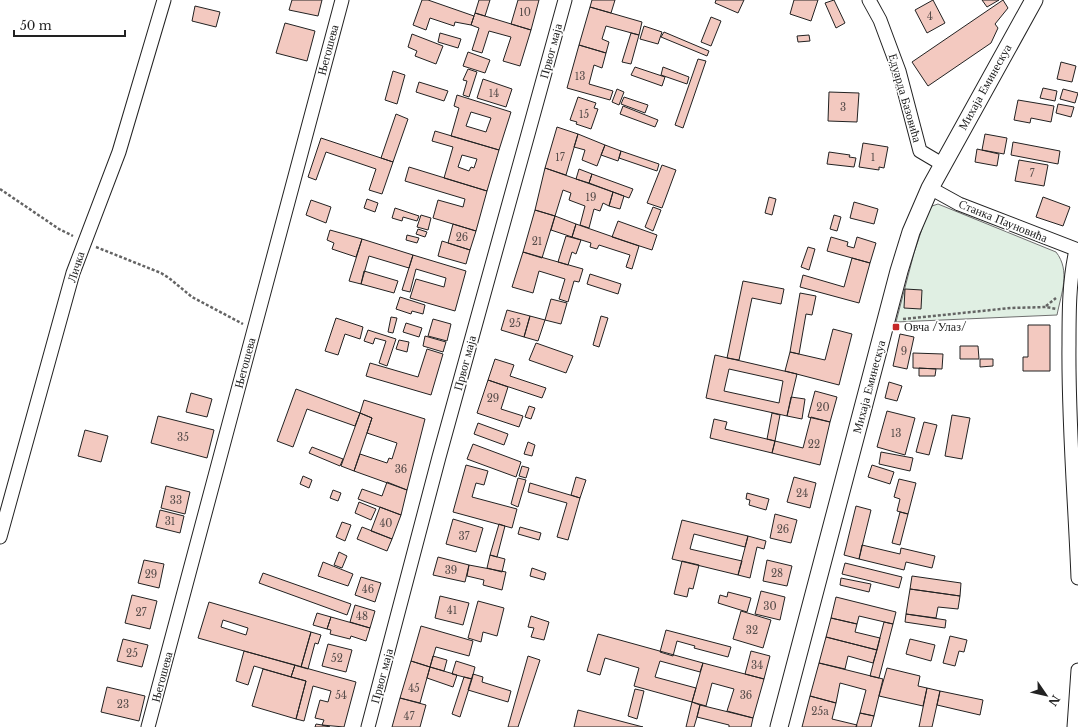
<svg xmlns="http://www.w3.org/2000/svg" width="1078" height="727" font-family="'Libre Baskerville',serif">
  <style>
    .green { fill: #e0efe3; stroke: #6f6f6f }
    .building { fill: #f3c9c0; stroke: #222; fill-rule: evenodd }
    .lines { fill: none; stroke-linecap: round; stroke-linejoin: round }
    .minor-casing { stroke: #222; stroke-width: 15 }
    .tertiary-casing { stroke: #222; stroke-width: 19 }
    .path { stroke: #646464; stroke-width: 2.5; stroke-dasharray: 3 2; stroke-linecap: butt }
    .minor { stroke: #fff; stroke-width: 13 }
    .tertiary { stroke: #fff; stroke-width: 17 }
    .poi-dot { fill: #c62828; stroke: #fff; stroke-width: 1.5 }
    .labels { text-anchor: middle; stroke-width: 3; stroke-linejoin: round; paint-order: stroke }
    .number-label { font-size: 10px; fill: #564c4a }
    .street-label { font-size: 12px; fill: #222; stroke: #fff }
    .poi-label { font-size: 12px; fill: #222; stroke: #fff; text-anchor: start }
  </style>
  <rect width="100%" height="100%" fill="#fff"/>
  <path class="green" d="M938,204L1056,252C1071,271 1061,294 1057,315L896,322L914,253L928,211L932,206Z"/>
  <path class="building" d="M292,0H322L318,16L289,10Z
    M422,0H428L474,16L471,25L455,22L454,26L430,18L426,30L413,25Z
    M479,0H490L485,16L475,13Z
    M518,0H539L531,30L511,24Z
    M592,0H615L611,13L590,7Z
    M716,0H744L738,13L715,3Z
    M794,0H818L811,21L790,14Z
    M834,0L845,23L836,28L825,3Z
    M933,0L945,23L927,33L915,10Z
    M982,0H999L987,7Z
    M1003,0L1008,8L995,24L998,28L991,43L928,86L912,62Z
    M195,6L220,12L216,27L192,21Z
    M590,7L642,22L639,35L606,26L602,39L609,42L606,53L579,45Z
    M475,13L531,30L520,66L503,61L511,37L489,31L482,53L472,50L479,28L471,25Z
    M711,17L721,21L711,46L701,42Z
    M285,23L315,31L307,61L276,53Z
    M644,26L662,32L658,44L640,39Z
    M664,32L709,51L707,56L661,37Z
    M440,33L461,39L458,48L438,42Z
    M631,33L639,35L631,64L622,62Z
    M412,34L443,46L436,64L415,56L417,51L408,47Z
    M809,35L810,41L798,42L797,36Z
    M579,45L606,53L602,68L594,65L589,84L613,91L610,100L567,88Z
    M468,52L490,60L485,73L463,66Z
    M698,59L706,61L683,128L675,125Z
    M1061,62L1076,66L1072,82L1057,79Z
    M635,67L665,77L662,86L631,75Z
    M663,67L689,77L687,84L661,75Z
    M468,69L477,72L469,97L463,95L467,81L463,80Z
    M393,71L405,75L397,104L385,100Z
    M483,79L512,89L506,107L477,98Z
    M419,82L448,91L444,101L416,92Z
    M1043,88L1057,91L1055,101L1040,98Z
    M617,89L624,92L619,105L612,102Z
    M1063,89L1078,93L1075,103L1060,99Z
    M829,92L859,93L857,122L828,121Z
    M457,95L511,112L499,150L451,136L459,108L454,106ZM471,112L491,118L486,132L466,126Z
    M578,97L596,103L594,108L598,109L591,129L576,124L577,122L570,120Z
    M624,97L648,105L645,113L621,104Z
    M1018,100L1054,106L1051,122L1031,118L1030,123L1014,120Z
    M1058,104L1074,107L1071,117L1056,113Z
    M623,106L658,120L655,127L620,114Z
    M396,114L408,119L393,162L381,158Z
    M557,127L578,134L566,175L545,168Z
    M435,131L499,150L487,191L444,178L453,147L432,141ZM462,155L477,159L474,168L471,167L469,171L458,167Z
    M578,134L605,145L597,166L582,160L585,150L574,147Z
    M985,134L1007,138L1004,154L982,150Z
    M321,138L393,162L382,194L369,190L376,169L326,152L316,180L308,177Z
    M1013,142L1060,151L1058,164L1011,155Z
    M863,143L888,147L884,168L879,167V170L859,167Z
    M605,145L621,151L618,161L601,155Z
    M977,149L999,154L997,166L975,162Z
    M621,151L659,164L657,171L619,158Z
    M829,152L850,155L849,157L856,158L854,167L827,164Z
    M1019,160L1048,165L1044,186L1015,181Z
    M662,165L676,170L662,208L647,203Z
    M409,167L487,191L476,231L433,218L438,200L463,207L465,199L405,181Z
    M545,168L613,192L609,206L603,203L600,211L594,209L589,228L580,225L585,206L569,200L571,193L563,190L555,216L535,210Z
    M579,169L592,174L589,183L576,179Z
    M592,174L633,189L629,198L589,183Z
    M613,192L624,196L620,209L609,206Z
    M769,197L776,199L772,215L765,213Z
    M1043,197L1070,207L1063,226L1036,217Z
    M367,199L378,203L375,212L364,208Z
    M311,200L331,207L326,223L306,215Z
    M854,202L878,209L874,224L850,218Z
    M653,207L661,210L653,231L645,227Z
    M395,208L419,216L417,221L403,217L402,221L392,218Z
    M535,210L555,216L542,258L523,252Z
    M421,215L431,218L428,230L417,227Z
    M834,215L841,217L837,231L830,229Z
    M555,216L576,224L572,237L551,230Z
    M618,221L657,235L652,250L612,237Z
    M453,224L476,231L470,250L448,243Z
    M576,224L639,246L632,269L626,267L630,255L599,245L597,249L590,247L591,243L572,237Z
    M418,229L427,232L425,237L416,234Z
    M330,230L362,239L356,257L332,249L334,243L327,240Z
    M407,235L419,238L417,243L406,240Z
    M566,236L581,240L576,254L572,252L568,265L558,262Z
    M831,237L848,242L847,246L854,248L857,237L876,243L870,263L827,251Z
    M362,239L413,255L409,268L369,256L361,284L349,281Z
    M442,241L470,250L466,264L438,256Z
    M808,247L815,249L809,270L801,267Z
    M523,252L583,269L579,282L574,281L568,302L559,299L565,279L539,271L533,293L512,287Z
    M413,255L466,271L455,311L410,298L416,279L444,287L446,278L416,269L410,292L402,290Z
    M852,258L870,263L859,303L800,287L803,275L844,287Z
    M364,271L398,281L394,293L361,284Z
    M590,274L621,284L618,294L587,284Z
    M743,281L784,289L781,304L752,298L739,360L727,358Z
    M905,289L922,290L921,309L904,308Z
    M800,293L816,296L812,315L806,314L799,354L790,352Z
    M400,297L425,305L423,314L412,311L411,314L396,309Z
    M551,299L567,303L561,324L545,320Z
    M507,310L530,316L524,337L501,330Z
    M530,316L545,320L538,341L524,337Z
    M601,316L608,318L599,347L593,345Z
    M391,317L397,318L393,333L388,332Z
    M336,318L363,327L360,339L345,334L338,355L325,351Z
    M433,319L451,324L447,341L428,336Z
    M406,323L422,328L419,337L403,332Z
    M1028,325H1050V371H1023V357H1028Z
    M833,329L852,334L839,385L785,371L790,352L825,360Z
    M368,330L396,339L387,366L379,363L386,341L375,338L373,344L364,341Z
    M900,334L914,337L907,369L893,366Z
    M425,336L446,342L443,352L423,346Z
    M399,340L409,342L407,352L396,349Z
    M536,343L573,356L566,373L529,360Z
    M960,346H978L979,359H960Z
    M427,349L443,354L431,395L366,376L370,363L418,377Z
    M913,353L943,354L942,369L913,368Z
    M715,355L797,374L787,416L706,398ZM729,369L783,381L779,403L724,391Z
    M495,359L514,365L510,376L546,388L542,398L488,380Z
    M980,359H993V366L980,367Z
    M919,368L936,369L935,376H919Z
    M488,380L508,387L501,409L523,416L519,427L477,413Z
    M889,382L902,386L897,401L885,398Z
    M296,389L360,413L355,426L307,409L293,447L277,441Z
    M815,391L837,397L830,422L808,417Z
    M191,393L212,399L207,417L186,412Z
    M791,397L805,399L802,419L787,416Z
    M364,400L425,419L407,490L354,471L360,454L387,463L389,458L392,459L397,443L367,433L372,418L360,413Z
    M529,406L535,408L531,419L525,417Z
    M887,411L915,418L905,455L877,447Z
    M360,413L372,418L354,471L341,466Z
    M772,413L780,415L775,441L767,439Z
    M952,415L970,418L962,459L945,456Z
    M158,416L214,430L207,458L151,443Z
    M811,417L830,422L820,465L772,453L775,441L803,448Z
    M714,419L727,422L725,429L775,441L772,453L710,438Z
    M924,422L937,425L929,455L916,452Z
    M478,423L508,434L504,445L474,434Z
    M85,430L108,436L101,462L78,456Z
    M528,442L535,445L532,456L524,454Z
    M473,444L521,462L516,477L467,459Z
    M312,447L343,459L340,466L309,453Z
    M881,452L913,458L910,471L879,464Z
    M466,465L488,471L484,485L476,483L472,497L517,509L512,528L453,512Z
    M872,465L894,472L890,484L868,477Z
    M522,466L529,468L526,478L519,476Z
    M303,476L312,480L309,488L300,484Z
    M576,477L586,480L580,498L571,495Z
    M794,477L816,483L810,508L787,502Z
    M518,478L526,480L518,507L511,504Z
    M899,479L916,483L908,514L897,511L900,499L894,497Z
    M387,482L407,490L401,515L358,499L362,489L382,496Z
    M530,483L580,498L568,540L557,537L567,503L528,492Z
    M166,486L190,492L185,514L161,508Z
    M333,490L341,493L338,501L330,498Z
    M747,493L769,499L766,510L749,505L750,500L746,499Z
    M359,502L376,509L371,520L355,513Z
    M856,506L871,510L859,559L844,555Z
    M380,507L401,515L392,539L371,531Z
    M160,510L184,516L180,533L156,527Z
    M900,512L908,514L900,545L892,543Z
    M775,514L797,520L791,543L770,538Z
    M453,519L483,528L476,552L446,544Z
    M682,520L748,536L745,547L694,534L690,549L742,561L738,575L672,559Z
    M342,522L351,525L345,541L336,537Z
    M499,524L505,526L497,557L490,555Z
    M362,527L392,539L387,551L357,539Z
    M520,527L541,533L539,540L518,534Z
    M748,536L766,541L764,549L757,547L750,578L738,575Z
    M862,545L900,554L901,548L935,556L932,568L906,562L904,570L859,559Z
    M339,552L347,556L342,568L334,565Z
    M490,555L505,559L502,572L487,568Z
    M438,557L469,565L465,582L433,575Z
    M144,560L164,564L159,588L138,583Z
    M767,560L792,566L787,586L763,581Z
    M682,561L699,565L693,589L689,588L687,597L674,594Z
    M323,562L353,574L348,586L318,576Z
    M845,563L902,577L899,588L842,574Z
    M469,565L506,572L502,590L483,585L484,580L467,576Z
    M532,568L546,573L544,580L530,576Z
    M263,573L351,604L347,615L259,583Z
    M912,576L961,583L960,596L910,589Z
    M361,577L381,583L375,602L355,595Z
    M841,578L871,584L869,592L840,585Z
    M910,589L960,596L958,609L938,607L936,618L906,614Z
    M761,591L785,597L780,620L755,614Z
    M728,592L751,598L747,612L718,603L720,595L727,597Z
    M132,595L157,601L150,629L125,623Z
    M440,596L469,603L463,625L435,618Z
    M836,597L896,612L893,624L859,616L857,624L831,618Z
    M478,601L504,608L497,636L483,632L481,642L468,638Z
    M209,602L311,632L301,667L198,638ZM223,620L248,628L246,635L221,627Z
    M355,605L375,611L370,628L350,622Z
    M741,611L771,620L763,648L733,639Z
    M317,613L331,617L327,629L313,625Z
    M906,614L946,620L945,628L905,622Z
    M531,616L549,622L544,640L531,637L534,628L528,627Z
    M331,617L370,628L366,641L351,636L350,639L330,634L331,630L327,629Z
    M831,618L857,624L855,632L880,638L877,650L826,637Z
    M884,622L893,624L879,678L870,676Z
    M421,626L473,641L469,656L436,647L430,667L411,661Z
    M666,630L731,647L728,657L694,648L695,646L677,641L673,656L660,652Z
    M311,632L321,635L318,644L315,643L308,669L301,667Z
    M598,634L703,663L700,672L660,661L655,677L696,688L692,702L634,686L639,668L605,658L600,675L587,671Z
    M950,636L967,640L964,652L959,651L955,666L943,663Z
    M826,637L877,650L873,663L848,656L845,669L819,663Z
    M123,639L148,645L142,667L117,661Z
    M910,639L935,645L931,661L906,654Z
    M328,644L352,650L346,672L322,666Z
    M244,651L295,665L291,677L254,666L248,685L236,681Z
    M751,651L770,656L764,679L745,674Z
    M433,656L447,660L444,671L430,667Z
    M528,656L540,660L518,727H508Z
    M411,661L430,667L420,703L400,698Z
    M456,661L475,667L472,679L452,674Z
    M703,663L764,679L753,718L727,711L734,689L712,683L706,706L692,702Z
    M819,663L883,679L874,716L860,713L866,690L840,683L836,703L810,696Z
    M295,665L356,682L344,727L322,725L324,720L315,718L320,700L328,702L331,691L313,686L304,721L296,719L306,681L291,677Z
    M430,667L457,675L453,687L427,678Z
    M887,668L920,676L918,686L927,688L923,706L879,696Z
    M263,669L306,681L296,719L252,706Z
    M473,674L483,677L482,682L511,691L508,702L468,690Z
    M464,677L472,679L460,717L452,714Z
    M107,687L145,696L139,721L101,712Z
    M927,688L940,691L932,727H919Z
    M635,689L644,691L637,719L628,716Z
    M940,691L983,700L980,715L937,705Z
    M810,696L836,703L832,719L857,725L856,727H802Z
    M400,698L426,705L420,727H392Z
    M692,702L700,705L697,717L694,727H686Z
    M700,705L753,718L751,727H729V725L697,717Z
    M578,710L643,727H574Z
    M860,713L874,716L871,727H856Z
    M316,724L322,725L330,727H315Z"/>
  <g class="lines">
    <defs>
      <path id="minor" d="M869,0L880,20L899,71L920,151L942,164
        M930,188L959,204L1078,250
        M1076,250C1069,281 1069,312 1069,344C1068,422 1075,500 1078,578
        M0,537L73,273L119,152L164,0
        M148,727L342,0
        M368,727L439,457L565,0
        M1074,727L1078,670"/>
      <path id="tertiary" d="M779,727L899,271L911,232L930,188L1034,0"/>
    </defs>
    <use href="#minor" class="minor-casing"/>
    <use href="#tertiary" class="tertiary-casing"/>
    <path class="path" d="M0,189L59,229L73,236
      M96,247L161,273L169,278L192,297L243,324
      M1046,306L1056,298
      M903,319L1011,308L1046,307L1057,309"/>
    <use href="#minor" class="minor"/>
    <use href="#tertiary" class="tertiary"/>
  </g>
  <rect class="poi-dot" x="892" y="323" width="8" height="8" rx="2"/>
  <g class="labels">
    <g class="number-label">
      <text x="525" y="16">10</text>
      <text x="930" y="20">4</text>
      <text x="580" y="80">13</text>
      <text x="494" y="97">14</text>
      <text x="843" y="111">3</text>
      <text x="584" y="118">15</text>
      <text x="560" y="161">17</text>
      <text x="873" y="161">1</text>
      <text x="1032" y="177">7</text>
      <text x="591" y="201">19</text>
      <text x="462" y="241">26</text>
      <text x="537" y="245">21</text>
      <text x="515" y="327">25</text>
      <text x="904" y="355">9</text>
      <text x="493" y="402">29</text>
      <text x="823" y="411">20</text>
      <text x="896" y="437">13</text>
      <text x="183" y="441">35</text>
      <text x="814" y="448">22</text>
      <text x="401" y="473">36</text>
      <text x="802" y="497">24</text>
      <text x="176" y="504">33</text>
      <text x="170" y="525">31</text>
      <text x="386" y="527">40</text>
      <text x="783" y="533">26</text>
      <text x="464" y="540">37</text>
      <text x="451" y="574">39</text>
      <text x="777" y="577">28</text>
      <text x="151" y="578">29</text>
      <text x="368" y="593">46</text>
      <text x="770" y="610">30</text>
      <text x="452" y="614">41</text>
      <text x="141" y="616">27</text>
      <text x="362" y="620">48</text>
      <text x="752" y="634">32</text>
      <text x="132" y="657">25</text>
      <text x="337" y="662">52</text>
      <text x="757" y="669">34</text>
      <text x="414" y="692">45</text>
      <text x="341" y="699">54</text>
      <text x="746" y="699">36</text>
      <text x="123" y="708">23</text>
      <text x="820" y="715">25a</text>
      <text x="409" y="720">47</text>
    </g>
    <g class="street-label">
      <text transform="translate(328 50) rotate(-75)" y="4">Његошева</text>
      <text transform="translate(551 51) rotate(-75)" y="4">Првог маја</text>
      <text transform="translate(985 87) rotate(-61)" y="4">Михаја Еминескуа</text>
      <text transform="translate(905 98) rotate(74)" y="4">Едуарда Базовића</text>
      <text transform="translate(1003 221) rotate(22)" y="4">Станка Пауновића</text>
      <text transform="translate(76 267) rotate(-72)" y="4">Личка</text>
      <text transform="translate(245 363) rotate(-75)" y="4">Његошева</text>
      <text transform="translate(465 363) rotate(-75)" y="4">Првог маја</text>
      <text transform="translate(869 387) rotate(-75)" y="4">Михаја Еминескуа</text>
      <text transform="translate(382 676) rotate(-75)" y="4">Првог маја</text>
      <text transform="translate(162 677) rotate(-75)" y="4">Његошева</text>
    </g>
    <g class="poi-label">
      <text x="904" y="331">Овча /Улаз/</text>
    </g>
  </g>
  <g transform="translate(1046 695) rotate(124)" stroke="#ffffff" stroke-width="3" paint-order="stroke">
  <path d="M0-3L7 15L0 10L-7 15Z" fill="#222222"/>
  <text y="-6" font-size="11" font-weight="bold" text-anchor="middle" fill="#222222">N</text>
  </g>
  <path d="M14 30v6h111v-6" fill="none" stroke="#222222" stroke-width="2"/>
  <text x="20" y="30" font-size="12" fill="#222222" stroke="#ffffff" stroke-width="3" paint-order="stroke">50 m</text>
</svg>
